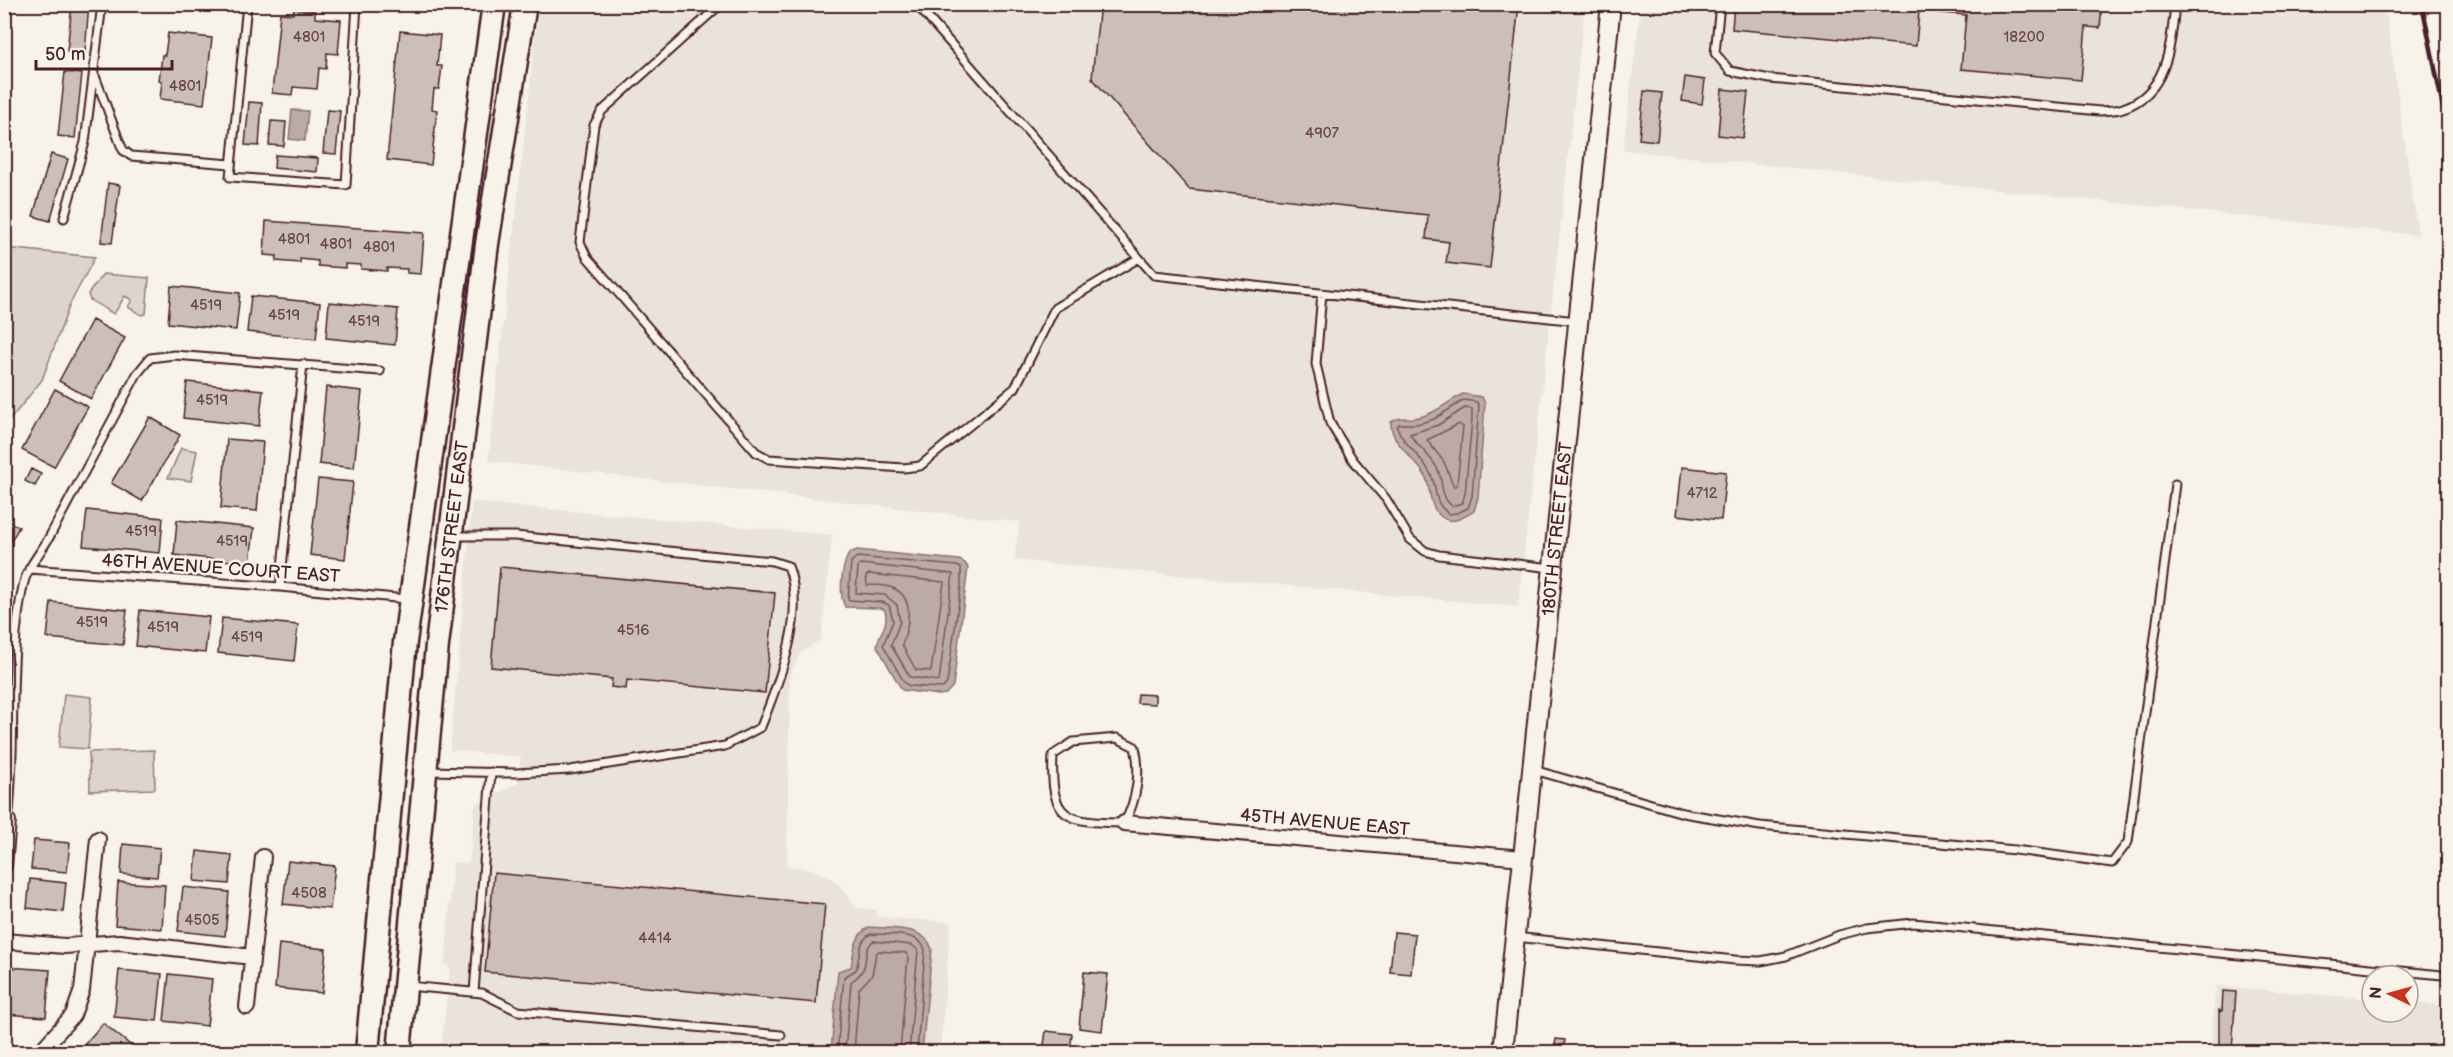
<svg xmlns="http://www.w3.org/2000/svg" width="2453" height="1057" font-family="'Balsamiq Sans',sans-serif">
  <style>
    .built { fill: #eae3da }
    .green { fill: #ded4cc; stroke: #947a7c; stroke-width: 1.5 }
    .water { fill: #bcaaa7; stroke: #8e7275; stroke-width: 1.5 }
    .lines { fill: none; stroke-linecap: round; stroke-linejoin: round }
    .shore { stroke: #78575d; stroke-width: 1.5 }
    .building { fill: #ccbfb9; stroke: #4a1f2b; stroke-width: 1.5 }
    .service-casing { stroke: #4a1f2b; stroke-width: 11 }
    .minor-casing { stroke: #4a1f2b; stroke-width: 18 }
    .tertiary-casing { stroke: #4a1f2b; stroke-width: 22 }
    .primary-casing { stroke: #4a1f2b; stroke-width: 27 }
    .service { stroke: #f7f3e8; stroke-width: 7 }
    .minor { stroke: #f7f3e8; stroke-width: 14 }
    .tertiary { stroke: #f7f3e8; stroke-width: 18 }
    .primary { stroke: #f7f3e8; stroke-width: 22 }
    .rail { stroke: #4a1f2b; stroke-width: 4.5 }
    .labels { text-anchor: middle; stroke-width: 5; stroke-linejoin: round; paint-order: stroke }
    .number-label { font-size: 15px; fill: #6a474e }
    .street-label { font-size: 18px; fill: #4a1f2b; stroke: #f7f3e8 }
  </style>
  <rect width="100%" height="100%" fill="#f7f3e8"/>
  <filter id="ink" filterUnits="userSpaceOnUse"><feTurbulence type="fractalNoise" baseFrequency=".0167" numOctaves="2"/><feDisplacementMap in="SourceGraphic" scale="12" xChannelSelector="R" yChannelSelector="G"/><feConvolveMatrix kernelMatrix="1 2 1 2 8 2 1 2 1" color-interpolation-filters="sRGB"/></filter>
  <g filter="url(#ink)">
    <path class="built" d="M539,5H1585L1518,607L1014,560L1020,522L488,461Z
      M1641,5H2385L2418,235L1623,150Z
      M472,502L832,535L821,639L800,654L790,674L787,866L810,869L832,879L845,891L857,908L876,910L877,917L951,922L940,1052H475L441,1049L450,969L445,963L453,862L469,863L475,805L518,783L521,757L450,750Z
      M2216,986L2372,999V1012H2408V1002L2448,1006V1052H2210Z"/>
    <path class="green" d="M5,248L95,257L70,304L42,380L5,426Z
      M103,274L149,278L146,314L141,315L128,307L132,300L125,296L114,314L90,300L88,294Z
      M181,448L197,451L191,481L168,478Z
      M64,694L92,697L88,749L59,747Z
      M154,750L155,789L90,791L89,752Z"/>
    <path class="water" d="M292,110L308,111L305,141L289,139Z
      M1463,394L1482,397L1485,404L1478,497L1474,511C1466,516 1453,525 1443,518C1426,506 1433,487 1423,472C1412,457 1390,441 1391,422C1398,416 1406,419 1415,418C1434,415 1447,402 1463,394Z
      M857,550L959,560L965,563L968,568L953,686L946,694L939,695L902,690L877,646C879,631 889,628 885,610L881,608L845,607C838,593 842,566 849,553Z
      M869,927C891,929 924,925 932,949L922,1052H831L838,971L851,967C854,951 854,936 869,927Z"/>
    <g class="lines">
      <path class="shore" d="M1464,400L1477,402L1479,406L1472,496L1468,508L1457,513L1449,514C1431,501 1439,489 1430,473C1422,456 1403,445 1397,427L1399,424H1417L1434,419Z
        M1465,408L1472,409V419L1465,494L1462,503L1452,506C1439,496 1444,481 1437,468C1430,455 1417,446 1410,434L1438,425Z
        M1459,424L1463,427L1457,484L1454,487L1444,462L1427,440Z
        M857,557L957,566L961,568V586L947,683L943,688L909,686L904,682L883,645L893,621L889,605L882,602L848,600L851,562Z
        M861,564L953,574L939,681L910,677L891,645L900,622L897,605L885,595L856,593L858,567Z
        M869,574L944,582L931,671L916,670L902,645C909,625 917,592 886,586C879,585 873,585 867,585L866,576Z
        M837,1052L844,977L856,970C860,957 858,940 871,934C888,935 920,931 925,950L917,1052
        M845,1052L851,982C874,966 859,955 873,941L912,945L918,950L909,1052
        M854,1052L859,989L872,975L876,953L879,951L906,953L908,956L900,1052"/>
    </g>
    <path class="building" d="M72,4H89L85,52L67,51Z
      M1100,4H1519L1490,268L1446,263L1449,242L1426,239L1428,215L1189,189L1092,78Z
      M1734,4H2102L2100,28L2086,27L2081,80L1961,69L1966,15L1919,11L1916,46L1732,29Z
      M294,9L315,11V18L341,20L338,54L327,53L326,69L319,68L317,89L293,87L292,95L272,93L280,13L293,14Z
      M400,31L440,35L437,66H442L439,89H434L432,109L437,110L431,165L387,160Z
      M168,33L212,38L204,104L160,99L162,81H159L162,55H165Z
      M65,72L82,74L75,138L58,136Z
      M1685,77L1705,80L1702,104L1682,101Z
      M1722,89L1748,92L1743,138L1718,135Z
      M1644,91L1662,93L1657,141L1639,139Z
      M249,102L262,103L259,146L245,145Z
      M327,110L340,111L336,154L323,153Z
      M271,121L286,122L284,146L269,145Z
      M51,154L68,159L50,221L33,216Z
      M275,155L318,158L317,172L274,168Z
      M108,183L120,185L112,243L101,242Z
      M266,221L424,233L421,274L407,273V269L387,268V271L361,269V265L345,264V268L318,266V261L300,259V263L276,261L277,256L264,255Z
      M171,286L240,293L236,330L168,323Z
      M251,296L320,303L316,339L247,332Z
      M329,302L398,309L395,345L326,338Z
      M92,320L125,338L91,399L59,381Z
      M187,382L263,390L259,426L183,418Z
      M326,387L362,391L354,468L319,464Z
      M55,389L88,407L54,467L22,450Z
      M150,417L180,435L142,501L111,483Z
      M227,439L263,442L257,511L221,508Z
      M1682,467L1726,472L1721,520L1677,515Z
      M31,469L41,474L35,486L25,481Z
      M318,479L353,482L345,559L310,555Z
      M87,510L163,518L160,553L83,546Z
      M4,519L19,527L4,553Z
      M177,520L254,528L250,563L174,555Z
      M500,567L775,593L765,693L627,680L626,689L611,687L612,679L491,667Z
      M51,602L127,610L123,645L47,638Z
      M140,610L209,617L205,653L136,646Z
      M222,618L298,625L294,661L218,653Z
      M1138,694L1155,695V704L1137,703Z
      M34,840L70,843L67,872L31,869Z
      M123,844L160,848L157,877L121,874Z
      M197,851L232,855L229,884L194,881Z
      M288,861L335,866L330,909L283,904Z
      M494,873L825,904L816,1003L485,972Z
      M30,879L66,883L63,912L27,908Z
      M118,882L165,885L162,929L115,925Z
      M183,887L229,892L225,936L178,931Z
      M1394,932L1415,934L1411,974L1390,972Z
      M279,944L326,949L322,993L275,988Z
      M7,967L50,970L46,1017L4,1014Z
      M119,970L162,974L157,1021L114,1017Z
      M1084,972L1108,974L1102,1031L1079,1028Z
      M169,974L212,979L207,1026L164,1021Z
      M2223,991L2236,992L2232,1050L2219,1049V1010L2222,1011Z
      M103,1023L139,1052H78Z
      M1046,1031L1072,1034L1070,1052H1043Z
      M1556,1039L1565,1040L1563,1052H1554Z"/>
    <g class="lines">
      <defs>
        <path id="service" d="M247,4L230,177L346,185L357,4
          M575,4H582
          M721,4L602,111L594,125L580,242L587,257L756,452L769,459L904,468L920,466L1015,388L1055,308L1139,258
          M784,4H786
          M916,4L1154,275L1577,321
          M1720,4L1715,53L1730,71L1770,79L2100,111C2107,110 2116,111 2123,108C2168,93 2171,44 2175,4
          M95,76L120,143L123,150L131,156L231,164
          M64,218L85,142L102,4
          M1322,293L1316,364L1330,423L1353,460L1386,499L1410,539L1425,551L1439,555L1552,568
          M29,569L280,587L406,599
          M280,587L303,364
          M1117,738L1135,747C1141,771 1137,801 1124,823C1065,822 1050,820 1053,755L1073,742Z
          M1534,770L1683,813L1760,826L2015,850L2112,863L2128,842L2175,484
          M429,771L516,773L570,770L725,746L761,727C779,680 807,615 788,566L772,561L515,536H453
          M8,821C17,743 7,663 23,586C27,566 42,552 51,534C80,481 108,427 137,374L150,358L174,355L380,371
          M1515,937L1735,960L1761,961L1786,956L1839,935L1867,928L1913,923L2442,975
          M408,986L482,993L518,1011L781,1035
          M474,992L491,772"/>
        <path id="minor" d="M1124,823L1523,858
          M4,866L8,821
          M4,941L65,946L119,942L252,957
          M247,1007L263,857
          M40,1052L73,1015L82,990L98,839"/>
        <g id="tertiary">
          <path id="s1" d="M1503,1052L1611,4"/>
        </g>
        <g id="primary">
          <path d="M367,1052L405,642L494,4"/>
          <path id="s2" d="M399,1052L437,645L487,244L525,4"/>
        </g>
      </defs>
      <use href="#service" class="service-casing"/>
      <use href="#minor" class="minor-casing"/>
      <use href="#tertiary" class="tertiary-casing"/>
      <use href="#primary" class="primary-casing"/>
      <use href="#service" class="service"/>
      <use href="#minor" class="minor"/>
      <use href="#tertiary" class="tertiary"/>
      <use href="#primary" class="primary"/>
      <path class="rail" d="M2422,4L2448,133"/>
    </g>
  </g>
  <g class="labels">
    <g class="number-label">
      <text x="309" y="42">4801</text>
      <text x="2024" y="42">18200</text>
      <text x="185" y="91">4801</text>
      <text x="1322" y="138">4907</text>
      <text x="294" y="244">4801</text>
      <text x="336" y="249">4801</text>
      <text x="379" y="252">4801</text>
      <text x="206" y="310">4519</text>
      <text x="284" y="320">4519</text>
      <text x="364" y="326">4519</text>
      <text x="212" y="405">4519</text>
      <text x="1702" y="498">4712</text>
      <text x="141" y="536">4519</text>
      <text x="232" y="546">4519</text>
      <text x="92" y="627">4519</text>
      <text x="163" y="632">4519</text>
      <text x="633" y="635">4516</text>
      <text x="247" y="642">4519</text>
      <text x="309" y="898">4508</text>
      <text x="202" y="925">4505</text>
      <text x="655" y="943">4414</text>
    </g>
    <g class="street-label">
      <text dy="6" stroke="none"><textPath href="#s2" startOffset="528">176TH STREET EAST</textPath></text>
      <text dy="6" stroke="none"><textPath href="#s1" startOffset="526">180TH STREET EAST</textPath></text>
      <text transform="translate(221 568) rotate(4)" y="6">46TH AVENUE COURT EAST</text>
      <text transform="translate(1325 822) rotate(5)" y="6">45TH AVENUE EAST</text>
    </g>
  </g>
  <rect width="2453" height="1057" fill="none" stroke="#f7f3e8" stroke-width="24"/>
  <rect x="12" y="12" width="2429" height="1033" fill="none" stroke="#4a1f2b" stroke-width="2" filter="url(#ink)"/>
  <g transform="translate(2390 994) rotate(275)"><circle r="28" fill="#f7f3e8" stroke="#b29e9c" stroke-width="1.5"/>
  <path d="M0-4.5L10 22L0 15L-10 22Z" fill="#c8321e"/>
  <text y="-9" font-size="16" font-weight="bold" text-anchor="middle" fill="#4a1f2b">N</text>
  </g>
  <path d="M36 60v9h136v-9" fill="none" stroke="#4a1f2b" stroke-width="3"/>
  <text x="45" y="60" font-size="18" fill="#4a1f2b" stroke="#f7f3e8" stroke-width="4.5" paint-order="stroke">50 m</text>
</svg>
